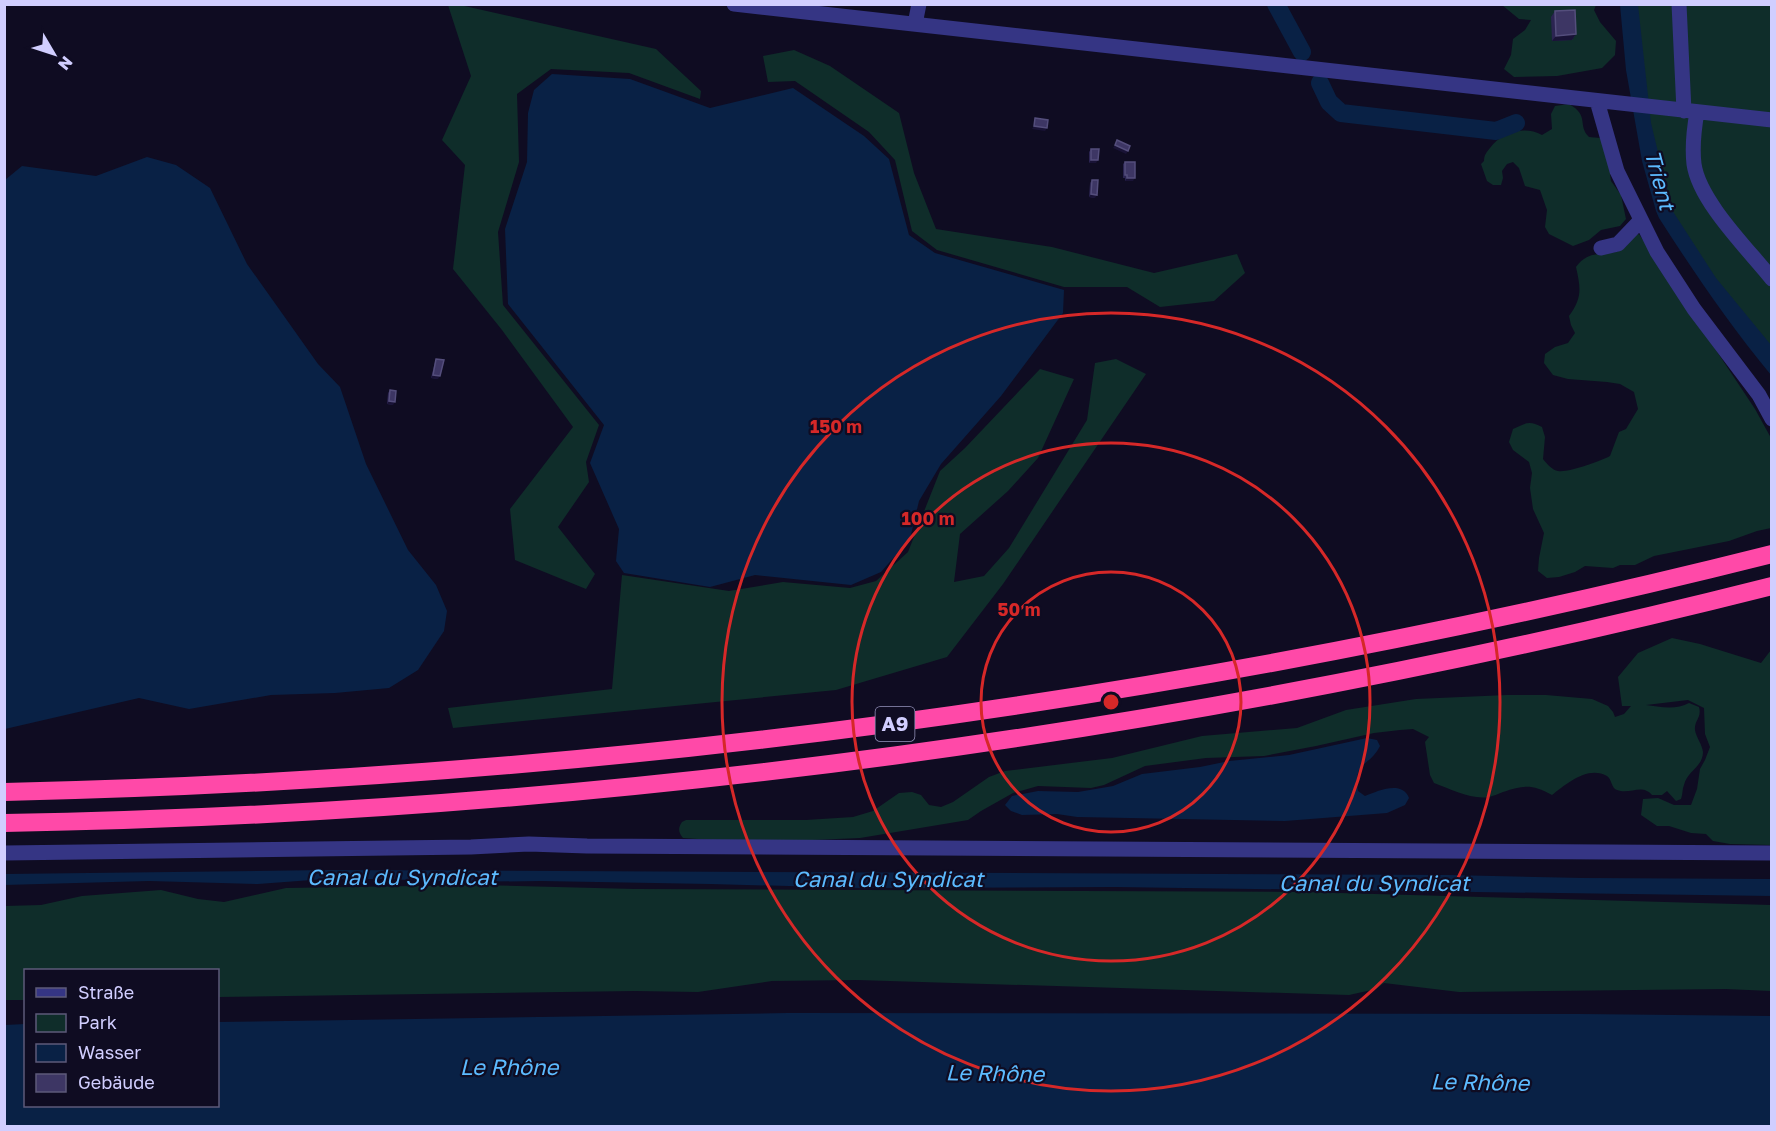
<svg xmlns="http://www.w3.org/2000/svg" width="1776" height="1131" font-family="'Golos Text',sans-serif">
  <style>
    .green { fill: #0f2d2a }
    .water { fill: #092145 }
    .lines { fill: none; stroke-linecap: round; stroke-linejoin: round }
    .canal { stroke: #092145; stroke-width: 18 }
    .minor { stroke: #353584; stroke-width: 15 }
    .highway { stroke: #ff49a8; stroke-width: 18 }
    .wall { fill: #2b2451 }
    .shaded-wall { fill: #191336 }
    .building { fill: #3d3664; stroke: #544e7c; stroke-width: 1.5 }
    .ring { fill: none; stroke: #d62828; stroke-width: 3 }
    .labels { text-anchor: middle; stroke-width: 4.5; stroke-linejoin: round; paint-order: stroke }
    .shield { fill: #0f0c22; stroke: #9794bd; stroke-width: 1.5 }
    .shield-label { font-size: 20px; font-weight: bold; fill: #d1ceff }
    .water-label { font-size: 22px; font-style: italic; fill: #5cbbff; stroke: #0f0c22 }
    .centre { fill: #d62828; stroke: #0f0c22; stroke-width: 3 }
    .ring-label { font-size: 18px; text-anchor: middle; font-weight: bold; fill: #d62828; stroke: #0f0c22; stroke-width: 4.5; stroke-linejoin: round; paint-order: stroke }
  </style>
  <rect width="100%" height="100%" fill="#0f0c22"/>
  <path class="green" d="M448,5H460L656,49L701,91L700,99L629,73L551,69L517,94L519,162L498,232L503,305L599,425L586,462L589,482L558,527L595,574L586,589L515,560L510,509L573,427L502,330L453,269L465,165L442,140L471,76Z
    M1502,5H1596L1594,10L1600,22L1616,41L1615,55L1602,68L1557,76L1514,77L1504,69L1511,55L1513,39L1525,30L1531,20L1519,19Z
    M1631,5H1771V360L1668,209L1642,121Z
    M794,50L830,66L899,113L914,173L936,229L1052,247L1154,273L1237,254L1245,273L1214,301L1160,307L1127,287H1064L937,250L912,231L895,160L869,132L795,81L768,82L763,56Z
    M1569,104C1590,116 1577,125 1589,137L1600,138L1613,149L1615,159L1610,174L1611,181L1621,195L1626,219L1620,226L1601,230L1589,240L1573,246L1549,234L1545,227L1547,210L1540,190L1525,186L1519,168L1513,162L1507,164L1502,171L1503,178L1501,185H1493L1487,181L1481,164L1484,161C1484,155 1486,153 1490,148C1501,133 1524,125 1542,135L1552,129L1551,114L1555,106Z
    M1639,234L1755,409L1771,438V528L1757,531L1729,541L1654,556L1635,565H1620L1613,568L1585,566L1575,572L1559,577L1547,578L1538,571L1539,558L1544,533L1533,509L1530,488L1532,473L1529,462L1513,450L1509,442L1513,429C1526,423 1529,420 1542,427L1545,437L1543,459C1547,464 1552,470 1558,471C1568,473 1601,461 1610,456L1619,432L1626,429L1638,409L1634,392L1620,384L1607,382L1568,379L1553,375L1544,363L1545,354L1555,347L1568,343L1575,333L1571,325L1569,316C1582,298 1581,289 1576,267C1591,246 1610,259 1624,248C1628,245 1630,240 1632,236Z
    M1116,359L1146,374L1003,584L947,657L836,690L453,728L448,708L612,689L622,575L729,591L783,582L850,588L876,581L908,552L940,471L965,448L1040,369L1074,379L1038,458L1008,491L960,534L954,582L984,576L1009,548L1087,420L1095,363Z
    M1672,638L1700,644L1761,663L1771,650V845L1730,844L1713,841L1706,834L1691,833L1669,826H1657L1641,815L1643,799L1658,798L1674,805H1691L1697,789L1700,769L1705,760L1710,747L1705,734L1704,708L1688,700L1646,705C1659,707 1677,710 1689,703L1699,707C1702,718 1694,720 1695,730C1696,737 1702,744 1703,752C1703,767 1687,771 1684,785C1682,789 1683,794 1681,799L1676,801L1667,791L1662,795H1652C1642,783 1630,795 1617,790C1611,788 1612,779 1607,776C1588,765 1566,784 1552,795C1532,784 1524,785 1503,792C1498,794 1493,796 1489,797C1471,800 1451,789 1434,783L1430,775L1425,742L1429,737L1413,729L1400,730L1374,733L1316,746L1264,756L1206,758L1145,766L1104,785L1091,788L1038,786L1013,793L981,811L968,820L860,838L790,841L712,840L683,838C678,832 678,828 682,822L686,820H806L853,817L873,811L899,793L912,792L921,795L929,805L941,807L953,802L989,777L1005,771L1112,758L1202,736L1297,728L1346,710L1416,699L1507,695H1546L1592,699L1608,706L1613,712L1615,717L1624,714L1631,706H1622L1618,677L1638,653Z
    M478,885L635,889L1304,892L1771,905V991L1726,989L1459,992L1384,983L1376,989L1349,995L857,980L772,981L698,992L635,991L218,997V970H26L25,1000H5V906L41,905L82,896L161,890L198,899L224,902L286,888Z"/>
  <path class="water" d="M1620,5H1638L1651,123L1672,210L1716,278L1771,345V375C1729,324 1695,274 1659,218L1656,211L1642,161L1626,70Z
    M552,74L630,79L710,108L793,88L864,136L889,159L909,235L935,253L1064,290L1063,313L1001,396L941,464L919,501L910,539L881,572L851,585L755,575L710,587L624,573L616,561L619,529L590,463L604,425L508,304L505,229L527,162L528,113L534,90Z
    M147,157L176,165L210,188L247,264L318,364L340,387L366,464L408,550L436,585L447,611L444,631L418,670L389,688L335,693L271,695L189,709L139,698L5,729V180L22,166L96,176Z
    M1367,738L1377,740L1380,746C1369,768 1353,760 1358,791L1365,796C1378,791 1402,780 1409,798L1405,805L1387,813L1285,821L1077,817L1057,814L1022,815L1011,811L1005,805L1012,796L1038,791L1078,792L1113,786L1142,774L1200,767L1229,761L1289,755Z
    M328,870L1449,875L1583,878L1771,879L1772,896L1115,887L862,888L710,884L541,881L457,882L384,879H325L258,884L149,881L4,885L5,874Z
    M788,1013L1580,1014L1771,1016V1126H5V1025L25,1024L26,1106H218V1022Z"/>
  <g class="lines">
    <path class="canal" d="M1276,4L1302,52
      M1320,83L1329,102L1341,113L1496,131L1516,123"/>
    <path class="minor" d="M734,4L1772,120
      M1679,4L1684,111
      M915,24L919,4
      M1597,101L1617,171L1657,252L1694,309L1759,395L1772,419
      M1697,112C1694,129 1692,147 1694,164C1699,201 1748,249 1772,279
      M1601,248L1618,244L1641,220
      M4,853L471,847L529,844L587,846L1772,853"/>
    <path class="highway" d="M4,792C602,779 1192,700 1772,554
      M4,823C600,813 1195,732 1772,586"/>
  </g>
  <path class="wall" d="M1555,11L1576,34L1572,40L1552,41L1551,17Z
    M1091,149L1096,163H1089V152Z
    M1125,162L1133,181H1125V178H1123V164Z
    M1092,180L1095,198L1089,197L1090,183Z
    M436,359L438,379L431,378L435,362Z
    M390,390L393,405L387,404L388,393Z"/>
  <path class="shaded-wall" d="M1576,34L1572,40L1552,41L1556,36Z
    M1034,126L1047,128L1045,131L1032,129Z
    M1115,145L1128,151L1126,154L1113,148Z
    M1091,160H1098L1096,163H1089Z
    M1127,178H1135L1133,181H1125Z
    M1091,194L1097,195L1095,198L1089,197Z
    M433,375L440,376L438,379L431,378Z
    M389,401L395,402L393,405L387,404Z"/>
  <path class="building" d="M1575,10L1576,34L1556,36L1555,11Z
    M1035,118L1048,120L1047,128L1034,126Z
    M1117,140L1130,146L1128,151L1115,145Z
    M1091,149H1099L1098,160H1091Z
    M1125,162H1135V178H1127V175H1125Z
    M1092,180H1098L1097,195L1091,194Z
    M436,359L444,360L440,376L433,375Z
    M390,390L396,391L395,402L389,401Z"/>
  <g class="ring">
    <circle cx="1111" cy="702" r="130"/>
    <circle cx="1111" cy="702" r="259"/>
    <circle cx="1111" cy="702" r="389"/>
  </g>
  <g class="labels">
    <rect class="shield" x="875.5" y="707" width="39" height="34" rx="4.5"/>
    <g class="shield-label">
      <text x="895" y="731">A9</text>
    </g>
    <g class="water-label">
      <text transform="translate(1660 180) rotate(75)" y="8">Trient</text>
      <text x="402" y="885">Canal du Syndicat</text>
      <text x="888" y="887">Canal du Syndicat</text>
      <text x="1374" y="891">Canal du Syndicat</text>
      <text x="509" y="1075">Le Rhône</text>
      <text transform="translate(995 1073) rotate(1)" y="8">Le Rhône</text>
      <text transform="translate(1480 1082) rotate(1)" y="8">Le Rhône</text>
    </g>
  </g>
  <circle cx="1111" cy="702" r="9" class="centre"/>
  <g class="ring-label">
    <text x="836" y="433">150 m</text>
    <text x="928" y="525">100 m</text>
    <text x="1019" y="616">50 m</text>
  </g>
  <rect width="1776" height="1131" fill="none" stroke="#d1ceff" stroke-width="12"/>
  <rect x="24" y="969" width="195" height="138" fill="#0f0c22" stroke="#5d5a7a" stroke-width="1.5"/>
  <rect x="36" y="988" width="30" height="9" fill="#353584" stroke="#5d5a7a" stroke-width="1.5"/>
  <text x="78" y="999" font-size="18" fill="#d1ceff">Straße</text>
  <rect x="36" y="1014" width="30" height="18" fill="#0f2d2a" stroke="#5d5a7a" stroke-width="1.5"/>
  <text x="78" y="1029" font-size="18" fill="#d1ceff">Park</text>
  <rect x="36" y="1044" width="30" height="18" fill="#092145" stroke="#5d5a7a" stroke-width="1.5"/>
  <text x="78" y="1059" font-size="18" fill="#d1ceff">Wasser</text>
  <rect x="36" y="1074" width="30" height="18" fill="#3d3664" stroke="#5d5a7a" stroke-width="1.5"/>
  <text x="78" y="1089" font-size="18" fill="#d1ceff">Gebäude</text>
  <g transform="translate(54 54) rotate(129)" stroke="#0f0c22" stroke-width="4.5" paint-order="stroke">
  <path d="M0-4.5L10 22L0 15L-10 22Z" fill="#d1ceff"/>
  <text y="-9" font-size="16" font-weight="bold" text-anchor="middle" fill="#d1ceff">N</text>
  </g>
</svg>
